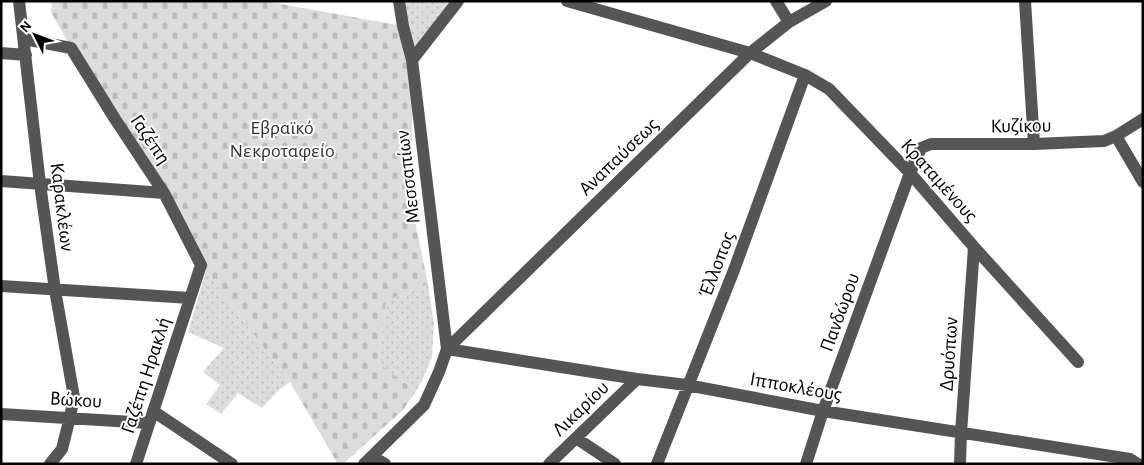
<svg xmlns="http://www.w3.org/2000/svg" width="1144" height="465" font-family="'Alegreya Sans',sans-serif">
  <style>
    .grass { fill: url(#grass-dots) }
    .cemetery { fill: url(#cemetery-stones) }
    .lines { fill: none; stroke-linecap: round; stroke-linejoin: round }
    .minor { stroke: #555; stroke-width: 12 }
    .labels { text-anchor: middle; stroke-width: 4; stroke-linejoin: round; paint-order: stroke }
    .street-label { font-size: 20px; fill: #000; stroke: #fff }
    .park-label { font-size: 20px; fill: #333; stroke: #fff }
  </style>
  <defs>
    <pattern id="grass-dots" width="8" height="8" patternUnits="userSpaceOnUse" patternTransform="scale(1.25)"><rect width="8" height="8" fill="#dcdcdc"/><path d="M2 2h.1M6 6h.1" fill="none" stroke="#bbb" stroke-width="1.8" stroke-linecap="round"/></pattern>
    <pattern id="cemetery-stones" width="16" height="16" patternUnits="userSpaceOnUse" patternTransform="scale(1.25)"><rect width="16" height="16" fill="#dcdcdc"/><path d="M2 7V4a2 2 0 0 1 4 0v3zM10 15v-3a2 2 0 0 1 4 0v3z" fill="#bbb"/></pattern>
  </defs>
  <rect width="100%" height="100%" fill="#fff"/>
  <path class="grass" d="M399,1H458L412,60Z
    M206,271L290,382L280,389L262,408L238,393L221,414L206,404L220,385L203,372L224,348L188,332Z
    M428,284L434,324L432,357L422,381L416,391L378,363L386,301Z"/>
  <path class="cemetery" d="M52,1H264L403,26L412,60V207L428,284L386,301L378,363L416,391L403,410L343,464H338L290,382L206,271L164,193L71,48L51,12Z"/>
  <g class="lines">
    <path class="minor" d="M19,1L40,184L55,290L74,397L70,417L62,449L50,464
      M399,1L403,26L412,60L447,349
      M567,1L750,53L805,75L829,89L910,173L974,247L1078,362
      M776,1L789,22
      M1025,1L1034,144
      M24,39L71,48L115,119L164,193L201,265L136,464
      M1,53L26,55
      M412,60L458,1
      M1116,136L1143,182
      M1,181L164,193
      M1,286L190,298
      M447,349L637,379L687,385L823,411L1130,459L1138,464
      M153,411L232,464
      M1,414L149,423
      M576,438L615,464
      M373,457L385,464
      M364,464L424,405L439,372L447,349L750,53L789,22L826,1
      M549,464L637,379
      M657,464L734,270L805,75
      M806,464L823,411L910,173L921,148L931,144H1034L1104,141L1116,136L1143,119
      M960,464L961,433L974,247"/>
  </g>
  <g class="labels">
    <g class="street-label">
      <text transform="translate(1021 125) rotate(-1)" y="7">Κυζίκου</text>
      <text transform="translate(151 139) rotate(56)" y="7">Γαζέπη</text>
      <text transform="translate(618 156) rotate(-44)" y="7">Αναπαύσεως</text>
      <text transform="translate(407 177) rotate(-97)" y="7">Μεσσαπίων</text>
      <text transform="translate(940 180) rotate(48)" y="7">Κραταμένους</text>
      <text transform="translate(63 207) rotate(83)" y="7">Καρακλέων</text>
      <text transform="translate(716 264) rotate(-69)" y="7">Έλλοπος</text>
      <text transform="translate(839 312) rotate(-70)" y="7">Πανδώρου</text>
      <text transform="translate(948 354) rotate(-86)" y="7">Δρυόπων</text>
      <text transform="translate(145 375) rotate(-72)" y="7">Γαζέπη Ηρακλή</text>
      <text transform="translate(796 386) rotate(10)" y="7">Ιπποκλέους</text>
      <text transform="translate(76 399) rotate(4)" y="7">Βώκου</text>
      <text transform="translate(580 408) rotate(-44)" y="7">Λικαρίου</text>
    </g>
    <g class="park-label">
      <text x="282" y="134">Εβραϊκό<tspan x="282" dy="23">Νεκροταφείο</tspan></text>
    </g>
  </g>
  <rect width="1144" height="465" fill="none" stroke="#000000" stroke-width="5"/>
  <g transform="translate(35 35) rotate(312)" stroke="#ffffff" stroke-width="4" paint-order="stroke">
  <path d="M0-4L9 19L0 12L-9 19Z" fill="#000000"/>
  <text y="-8" font-size="14" font-weight="bold" text-anchor="middle" fill="#000000">N</text>
  </g>
</svg>
